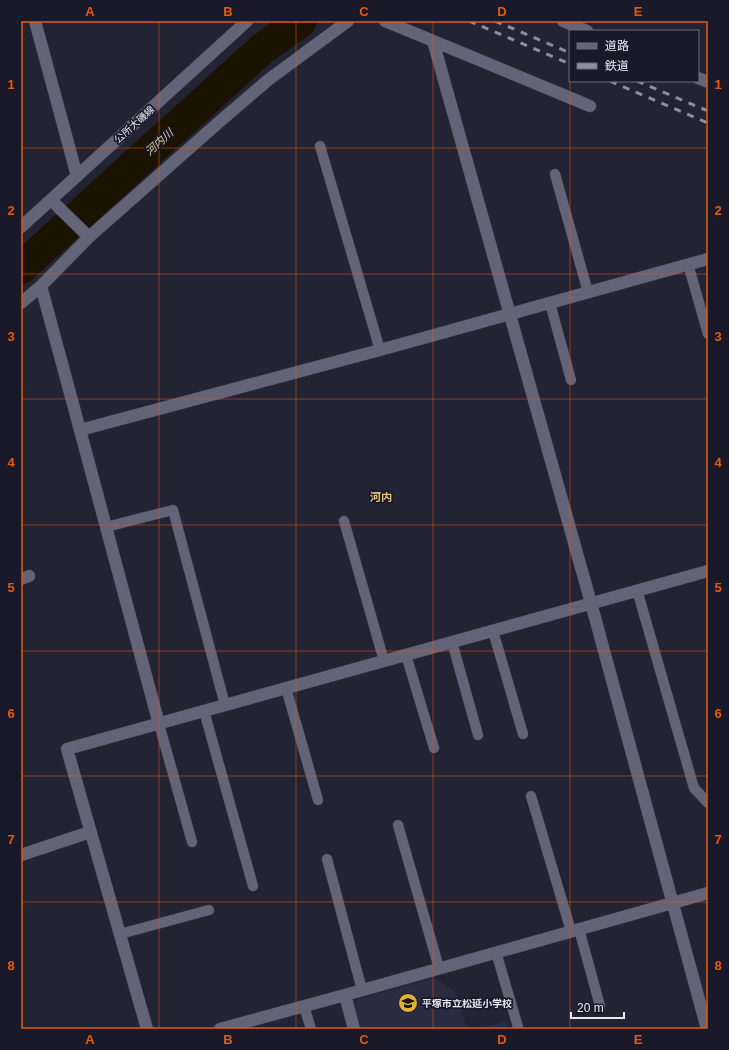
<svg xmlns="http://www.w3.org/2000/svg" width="729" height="1050" font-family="Helvetica,'Noto Sans JP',sans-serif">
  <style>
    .built { fill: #2a2a41 }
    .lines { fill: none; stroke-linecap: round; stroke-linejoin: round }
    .river { stroke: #1b1200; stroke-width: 32 }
    .lane-casing { stroke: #3c3d4b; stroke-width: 11 }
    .street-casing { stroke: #3c3d4b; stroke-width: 13 }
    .secondary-casing { stroke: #3c3d4b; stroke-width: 13 }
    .lane { stroke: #636478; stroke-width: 10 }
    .street { stroke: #636478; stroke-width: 12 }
    .secondary { stroke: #636478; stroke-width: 12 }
    .rail { stroke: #8e8f9d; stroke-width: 3; stroke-dasharray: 7 7; stroke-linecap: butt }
    .grid { fill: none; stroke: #e8590c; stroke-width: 1; stroke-opacity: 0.55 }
    .labels { text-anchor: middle; stroke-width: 3.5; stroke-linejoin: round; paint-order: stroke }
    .street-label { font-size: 10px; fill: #e8e9f5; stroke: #191929 }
    .poi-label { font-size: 10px; font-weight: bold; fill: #e8e9f5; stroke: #191929; text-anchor: start }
    .water-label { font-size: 11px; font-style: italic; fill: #e2ca92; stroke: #191929 }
    .neighbourhood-label { font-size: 11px; font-weight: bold; fill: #e3c379; stroke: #191929 }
    .neatline { fill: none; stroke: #e8590c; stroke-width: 1.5 }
    .grid-label { font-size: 13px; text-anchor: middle; font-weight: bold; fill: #e8590c }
  </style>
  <rect width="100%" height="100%" fill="#222333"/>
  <path class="built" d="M435,978L456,992L467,1029H361L354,1006L358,999Z
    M507,1021L509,1029H478Z"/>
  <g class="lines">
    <path class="river" d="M21,268L262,49L301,21"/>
    <defs>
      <path id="lane" d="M320,146L380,350
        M555,174L588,292
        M688,264L708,334
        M550,303L571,380
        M344,521L384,661
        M106,527L173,510L225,705
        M637,590L694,788L708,803
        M493,631L523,734
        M452,642L478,735
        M406,655L434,748
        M286,688L318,800
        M204,711L253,886
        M159,724L192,842
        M531,796L571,931
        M398,825L439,968
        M327,859L362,990
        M579,929L600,1006
        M120,934L209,910
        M496,952L518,1027
        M304,1006L311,1029"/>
      <path id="street" d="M35,21L77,176
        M385,21L590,106
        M563,21L587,31
        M433,41L591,603L707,1029
        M698,78L708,82
        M51,200L89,237
        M41,286L80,430L159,724
        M21,303L41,286L89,237L218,123L268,80L348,21
        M80,430L380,350L708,259
        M21,579L29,576
        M21,855L90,832
        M345,995L354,1029
        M147,1029L67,749L708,571
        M220,1029L345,995L708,893"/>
      <path id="secondary" d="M21,227L247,21"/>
    </defs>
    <use href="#lane" class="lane-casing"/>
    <use href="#street" class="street-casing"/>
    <use href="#secondary" class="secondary-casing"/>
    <use href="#lane" class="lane"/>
    <use href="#street" class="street"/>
    <use href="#secondary" class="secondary"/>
    <path class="rail" d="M469,21L570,64
      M495,21L570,53
      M610,81L708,123
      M637,81L708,111"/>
  </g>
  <path class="grid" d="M159,21V1029M296,21V1029M433,21V1029M570,21V31M570,31V81M570,81V1029M21,148H708M21,274H708M21,399H708M21,525H708M21,651H708M21,776H708M21,902H708"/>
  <defs>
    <symbol id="school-disc" viewBox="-11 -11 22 22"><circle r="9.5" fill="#dfb133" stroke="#191929"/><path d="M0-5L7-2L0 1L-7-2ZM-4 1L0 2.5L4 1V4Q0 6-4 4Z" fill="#111"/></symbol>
  </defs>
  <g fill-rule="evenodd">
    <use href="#school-disc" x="397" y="992" width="22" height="22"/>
  </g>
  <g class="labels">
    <g class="street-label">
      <text transform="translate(134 124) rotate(-42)" y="4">公所大磯線</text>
    </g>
    <g class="poi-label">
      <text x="422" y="1007">平塚市立松延小学校</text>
    </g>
    <g class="water-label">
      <text transform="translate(159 142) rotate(-42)" y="4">河内川</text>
    </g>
    <g class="neighbourhood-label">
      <text x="381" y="501">河内</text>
    </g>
  </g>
  <rect width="729" height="1050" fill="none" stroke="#191929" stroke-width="44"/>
  <rect x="569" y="30" width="130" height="52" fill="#191929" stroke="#6c6c7b"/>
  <rect x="577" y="43" width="20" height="6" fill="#636478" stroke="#6c6c7b"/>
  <text x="605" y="50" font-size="12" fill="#e8e9f5">道路</text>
  <rect x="577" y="63" width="20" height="6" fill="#8e8f9d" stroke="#6c6c7b"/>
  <text x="605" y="70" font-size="12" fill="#e8e9f5">鉄道</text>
  <path d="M571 1012v6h53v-6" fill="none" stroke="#e8e9f5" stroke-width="2"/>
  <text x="577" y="1012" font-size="12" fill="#e8e9f5" stroke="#191929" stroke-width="3" paint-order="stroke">20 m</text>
  <rect x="22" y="22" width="685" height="1006" class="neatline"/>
  <g class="grid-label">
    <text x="90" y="16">A</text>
    <text x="228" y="16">B</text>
    <text x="364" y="16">C</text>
    <text x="502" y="16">D</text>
    <text x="638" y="16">E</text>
    <text x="11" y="89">1</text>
    <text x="718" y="89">1</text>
    <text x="11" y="215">2</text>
    <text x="718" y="215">2</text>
    <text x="11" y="341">3</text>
    <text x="718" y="341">3</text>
    <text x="11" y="467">4</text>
    <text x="718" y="467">4</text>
    <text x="11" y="592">5</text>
    <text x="718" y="592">5</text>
    <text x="11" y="718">6</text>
    <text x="718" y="718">6</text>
    <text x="11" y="844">7</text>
    <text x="718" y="844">7</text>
    <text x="11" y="970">8</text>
    <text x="718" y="970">8</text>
    <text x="90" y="1044">A</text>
    <text x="228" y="1044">B</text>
    <text x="364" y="1044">C</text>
    <text x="502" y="1044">D</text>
    <text x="638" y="1044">E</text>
  </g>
</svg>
